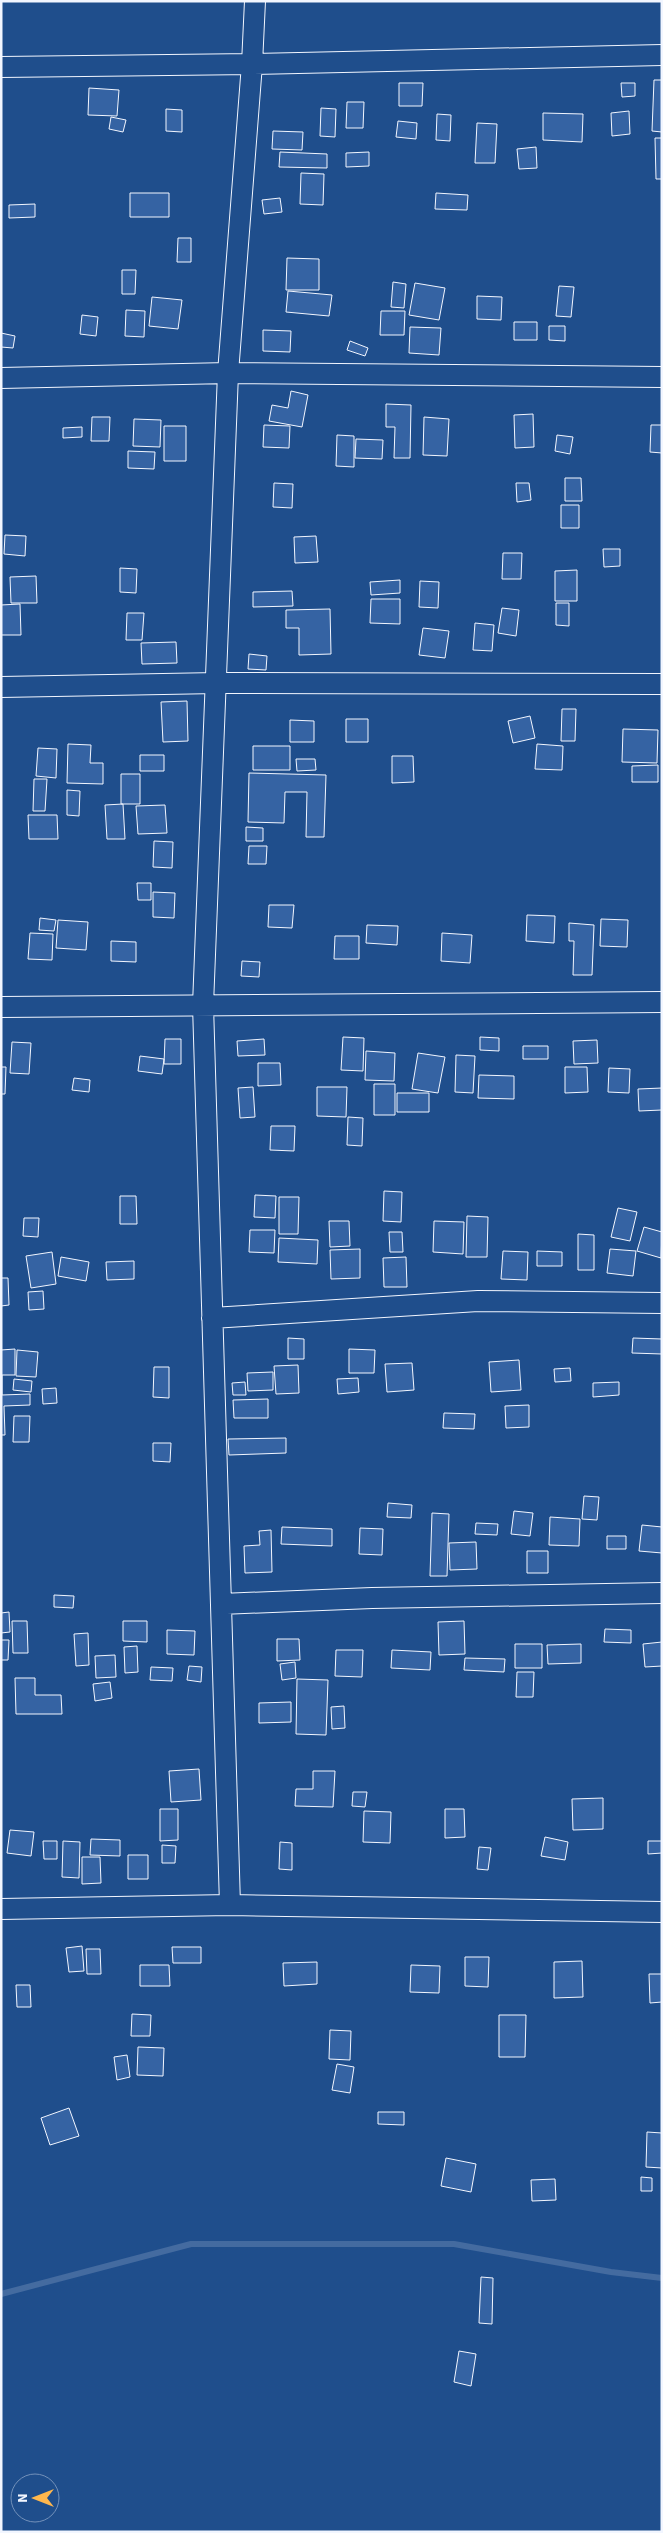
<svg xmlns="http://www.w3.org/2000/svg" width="663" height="2533" font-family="'Source Sans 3',sans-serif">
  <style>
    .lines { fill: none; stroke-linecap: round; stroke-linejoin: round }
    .stream { stroke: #446ba0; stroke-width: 6 }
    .building { fill: #3563a3; stroke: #f2f6ff }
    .street-casing { stroke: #f2f6ff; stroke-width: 22 }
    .street { stroke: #1f4e8c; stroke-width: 20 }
  </style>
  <rect width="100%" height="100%" fill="#1f4e8c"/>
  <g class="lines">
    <path class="stream" d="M1,2294L191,2244H454L611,2272L662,2278"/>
  </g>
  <path class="building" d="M654,80H662V132L652,131Z
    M399,83H423L422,106H399Z
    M621,83H635V96L622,97Z
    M89,88L119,90L117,116L88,115Z
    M347,102H364L363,128H346Z
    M321,108L336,109L335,137L320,136Z
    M166,109L182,110V132L166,131Z
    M629,111L630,134L612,136L611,113Z
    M543,113L583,114L582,142L543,140Z
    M437,114L451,115L450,141L436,140Z
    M111,117L126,120L123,132L109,129Z
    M398,121L417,123L416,139L396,137Z
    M477,123L497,124L495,163H475Z
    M273,131L303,132L302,150L272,149Z
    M655,138H662V179H656Z
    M536,147L537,168L519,169L517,149Z
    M280,152L327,154V168L279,167Z
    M369,152V166L346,167V153Z
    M301,173L324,174L323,205L300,204Z
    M130,193H169V217H130Z
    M436,193L468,195L467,210L435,209Z
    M280,198L282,212L264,214L262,200Z
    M35,204V217L9,218V205Z
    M178,238H191V262H177Z
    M287,258L319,259V290H286Z
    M122,270H136L135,294H122Z
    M393,282L406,284L404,308L391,307Z
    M415,283L445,288L439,320L409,315Z
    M559,286L574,287L571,317L556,316Z
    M288,291L332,295L329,316L286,312Z
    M477,296L502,297L501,320L477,319Z
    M152,297L182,300L178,329L149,326Z
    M126,310L145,311L144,337L125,336Z
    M381,311H405L404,335H380Z
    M82,315L98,317L96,336L80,334Z
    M514,322H537V340H514Z
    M549,326H565V341L549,340Z
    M410,327L441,328L439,355L409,353Z
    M263,330L291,331L290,352L263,351Z
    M1,333L15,336L13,348L1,347Z
    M350,341L368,348L365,356L347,350Z
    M291,391L308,395L302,427L269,421L272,405L288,408Z
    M386,404L411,405L410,458H394L395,427H386Z
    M533,414L534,447L515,448L514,415Z
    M92,417H110L109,441H91Z
    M424,417L449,419L447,456L423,455Z
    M134,419L161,420L160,447L133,446Z
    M264,425L290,426L289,448L263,447Z
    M651,425H662V453L650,452Z
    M164,426H186V461H164Z
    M82,427V437L63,438V428Z
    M337,435L354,436V467L336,466Z
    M557,435L573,437L570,454L555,451Z
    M356,439L383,440L382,459L355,458Z
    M128,451L155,452L154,469L128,468Z
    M565,478H581L582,501H565Z
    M274,483L293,484L292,508L273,507Z
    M516,483H529L531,500L517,502Z
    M561,505H579V528H561Z
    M5,535L26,536L25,556L4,554Z
    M316,536L318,562L295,563L294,537Z
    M603,549H620V566L604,567Z
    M503,553H522L521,579H502Z
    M120,568L137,569L136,593L120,592Z
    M577,570V601H555V571Z
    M36,576L37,603H11L10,577Z
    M400,580V593L371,595L370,582Z
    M420,581L439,582L438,608L419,607Z
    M292,591L293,606L253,607V592Z
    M371,599H400V624L370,623Z
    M556,603H569V626L556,625Z
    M20,604L21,635H1V605Z
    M502,608L519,610L516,636L498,633Z
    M330,609L331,654L299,655V628H286V610Z
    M127,613H144L142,640H126Z
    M475,623L494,625L492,651L473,650Z
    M423,628L449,631L445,658L419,655Z
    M176,642L177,663L142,664L141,643Z
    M249,654L267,656L266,670L248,669Z
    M187,701L188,741L163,742L161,702Z
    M562,709H576L575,741H561Z
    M530,716L535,738L513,743L508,721Z
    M346,719H368V742H346Z
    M290,720L314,721V742H290Z
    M623,729L658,730L657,763L622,762Z
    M68,744L91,745L90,763H103V784L67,783Z
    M537,744L563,746L562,770L535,769Z
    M253,746H290V770H253Z
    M38,748L57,749L56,778L36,776Z
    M140,755H164V771H140Z
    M392,756H413L414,782L392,783Z
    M296,759H315L316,770L297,771Z
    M658,765V782H632V766Z
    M249,773L326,775L324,837H306L307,792H285L284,823L248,822Z
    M121,774H140V804H121Z
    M34,779H47L45,811H33Z
    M67,790L80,791L79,816L67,815Z
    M123,804L125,839H107L105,805Z
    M165,805L167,833L138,834L136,806Z
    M28,815H57L58,839H29Z
    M246,827L263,828V841H246Z
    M154,841L173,842L172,868L153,867Z
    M249,846H267L266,864H248Z
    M137,883H151V900H138Z
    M153,892L175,893L174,918L153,917Z
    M269,905H294L292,928L268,927Z
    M527,915L555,916L554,943L526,941Z
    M40,918L56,920L54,931L39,930Z
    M601,919L628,920L627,947L600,946Z
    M58,920L88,922L86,950L56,948Z
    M569,923L594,925L592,975H573L574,941H569Z
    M367,925L398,926L397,945L366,943Z
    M30,933L53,934L52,960L28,959Z
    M442,933L472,935L470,963L441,961Z
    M335,936H359V959H334Z
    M111,941L136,942V962L111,961Z
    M242,961L260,962L259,977L241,976Z
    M343,1037L364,1038L363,1071L341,1070Z
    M480,1037L499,1038V1051L480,1050Z
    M165,1039H181V1064H164Z
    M264,1039L265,1055L238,1056L237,1041Z
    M597,1040L598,1063L574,1064L573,1041Z
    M12,1042L31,1043L29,1074L10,1073Z
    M523,1046H548V1059H523Z
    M366,1051L395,1053L394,1081L365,1080Z
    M418,1053L445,1057L438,1093L412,1089Z
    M456,1055L475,1056L473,1093L455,1092Z
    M140,1056L164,1059L162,1074L138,1071Z
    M258,1063H280L281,1085L258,1086Z
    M1,1067H6L5,1094H1Z
    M565,1067H587L588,1092L565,1093Z
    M609,1068L630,1069L629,1093L608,1092Z
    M479,1075L514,1076V1099L478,1098Z
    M74,1078L90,1080L89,1092L72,1090Z
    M374,1084H395V1115H374Z
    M253,1087L255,1117L240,1118L238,1088Z
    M317,1087H347L346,1117L317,1116Z
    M662,1088V1110L639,1111L638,1089Z
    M397,1093H429V1112H397Z
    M348,1117L363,1118L362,1146L347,1145Z
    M271,1126H295L294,1151L270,1150Z
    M384,1191L402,1192L401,1222L383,1221Z
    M255,1195L276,1196L275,1218L254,1217Z
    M120,1196H136L137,1224H120Z
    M279,1197H299L298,1234H279Z
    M618,1208L637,1212L630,1241L611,1237Z
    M467,1216L488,1217L487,1257H466Z
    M24,1218H39L38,1237L23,1236Z
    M329,1221H349L350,1246L330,1247Z
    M434,1221L464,1222L463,1254L433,1252Z
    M644,1227L662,1232L661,1258L637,1251Z
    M250,1230H275L274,1253L249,1252Z
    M389,1232H402L403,1252H390Z
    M578,1234L594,1235V1270H578Z
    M279,1238L318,1240L317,1264L278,1262Z
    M360,1249V1278L331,1279L330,1250Z
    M610,1249L636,1251L633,1276L607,1273Z
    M503,1251L528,1252L527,1280L501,1279Z
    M537,1251L562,1252V1266H537Z
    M52,1252L56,1284L31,1288L26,1256Z
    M61,1257L89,1262L86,1281L58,1276Z
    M406,1257L407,1287H384L383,1258Z
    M134,1261V1279L107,1280L106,1262Z
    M1,1278H8L9,1305L1,1306Z
    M43,1291L44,1309L29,1310L28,1292Z
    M288,1338L304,1339V1359H288Z
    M633,1338L662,1339V1354L632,1353Z
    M15,1349V1375H2V1395L30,1394V1405L4,1406L5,1435H1V1350Z
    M349,1349L375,1350L374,1373H349Z
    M17,1350L38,1352L36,1377L16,1376Z
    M519,1360L521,1390L491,1392L489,1362Z
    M412,1363L414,1390L387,1392L385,1364Z
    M298,1365L299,1393L276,1394L274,1366Z
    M154,1367H169V1398L153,1397Z
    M570,1368L571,1381L555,1382L554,1369Z
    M273,1372V1390L248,1391L247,1373Z
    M358,1378L359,1392L338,1394L337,1379Z
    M14,1379L32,1381L31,1392L13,1390Z
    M245,1382L246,1395H233L232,1383Z
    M619,1382V1395L593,1397V1383Z
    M56,1388L57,1403L43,1404L42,1389Z
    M268,1399V1418H234L233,1400Z
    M529,1405V1427L506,1428L505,1406Z
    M444,1413L475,1414L474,1429L443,1428Z
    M14,1416H30L29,1442H13Z
    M286,1438V1453L229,1455L228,1439Z
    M153,1443H171L170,1462L153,1461Z
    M584,1496L599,1497L597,1520L582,1519Z
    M388,1503L412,1505L411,1518L387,1517Z
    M514,1511L533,1513L530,1536L511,1534Z
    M432,1513L449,1514L447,1576H430Z
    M550,1517L580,1519L579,1546L549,1545Z
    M476,1523L498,1524L497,1535L475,1534Z
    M642,1525L662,1527V1553L639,1551Z
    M282,1527L332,1529V1546L281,1544Z
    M360,1528L383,1529L382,1555L359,1554Z
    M271,1530L272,1572L245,1573L244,1546L260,1545L259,1531Z
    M607,1536H626V1549H607Z
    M476,1542L477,1569L450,1570L449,1543Z
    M527,1551H548V1573H527Z
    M54,1595L74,1596L73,1608L54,1607Z
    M9,1612L10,1632L1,1633V1613Z
    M12,1621H27L28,1653H13Z
    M123,1621H147V1642L123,1641Z
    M464,1621L465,1654L439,1655L438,1622Z
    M605,1629L631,1630V1643L604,1642Z
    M167,1630L195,1631L194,1655L167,1654Z
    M88,1633L89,1665L76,1666L74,1634Z
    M277,1639H299L300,1660L277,1661Z
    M1,1640H9L8,1660H1Z
    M662,1642V1666L645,1667L643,1644Z
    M515,1644H542V1668H515Z
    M581,1644V1663L548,1664L547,1645Z
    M137,1646L138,1672L125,1673L124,1647Z
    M336,1650H363L362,1677L335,1676Z
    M392,1650L431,1652L430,1670L391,1668Z
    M115,1655L116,1677L96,1678L95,1656Z
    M465,1658L505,1659L504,1672L464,1670Z
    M295,1662L296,1678L282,1680L280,1664Z
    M189,1666L202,1667L201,1682L187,1680Z
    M151,1667L173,1668L172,1681L150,1680Z
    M517,1672H534L533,1697H516Z
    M15,1678H35V1695H61L62,1714H16Z
    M297,1679L328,1680L326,1735L296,1734Z
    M110,1682L112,1698L95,1701L93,1684Z
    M291,1702V1722L259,1723V1703Z
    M344,1706L345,1728L332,1729L331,1707Z
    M199,1769L201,1800L171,1802L169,1771Z
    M313,1771H335L333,1807L295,1806L296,1789H313Z
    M353,1792H367L365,1807L352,1806Z
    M603,1798V1829L573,1830L572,1799Z
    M160,1809H178V1840L160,1841Z
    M445,1809H464L465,1837L445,1838Z
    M364,1811L391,1812L390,1843L363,1842Z
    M10,1830L34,1832L31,1856L7,1853Z
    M545,1837L568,1842L565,1860L541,1856Z
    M91,1839L120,1840V1856L90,1855Z
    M43,1841H57V1859H44Z
    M63,1841L80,1842L79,1878L62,1877Z
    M648,1841H662V1853L648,1854Z
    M280,1842L292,1843V1870L279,1869Z
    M162,1845L176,1846L175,1863H162Z
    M479,1847L491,1848L488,1870L477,1869Z
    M128,1855H148V1879H128Z
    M82,1857H100L101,1883L82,1884Z
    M82,1946L84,1971L69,1972L66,1948Z
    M172,1947H201V1963H173Z
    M86,1949H100L101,1974H87Z
    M465,1957H489L488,1987L465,1986Z
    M582,1961L583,1997L554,1998V1962Z
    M317,1962V1984L284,1986L283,1963Z
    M140,1965H169L170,1986H140Z
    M411,1965L440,1966L439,1993L410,1992Z
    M649,1974H662V2002L650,2003Z
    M16,1985H30L31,2007H17Z
    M132,2014L151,2015L150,2036H131Z
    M499,2015H526L525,2057H499Z
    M330,2030L351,2031L350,2060L329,2059Z
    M138,2047L164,2048L163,2076L137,2075Z
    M127,2055L130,2077L117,2080L114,2057Z
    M337,2064L354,2067L350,2093L332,2090Z
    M69,2108L79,2136L50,2145L41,2118Z
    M378,2112H404V2125L378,2124Z
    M647,2132L662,2133V2168L646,2167Z
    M446,2158L476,2164L471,2192L441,2186Z
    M641,2177L652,2178V2191H641Z
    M555,2179L556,2200L532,2201L531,2180Z
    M481,2277L493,2278L492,2324L479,2323Z
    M459,2351L476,2354L471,2386L454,2382Z"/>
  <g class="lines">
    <defs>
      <path id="street" d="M1,67L252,64L255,1
        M1,378L228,373L662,377
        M1,687L217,683L662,684
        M1,1007L662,1002
        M212,1318L478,1301L662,1303
        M221,1604L372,1598L662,1593
        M230,1905L203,1005L228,373L252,64L662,55
        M1,1909L230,1905L662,1912"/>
    </defs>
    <use href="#street" class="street-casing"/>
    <use href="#street" class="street"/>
  </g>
  <rect width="663" height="2533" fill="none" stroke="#f2f6ff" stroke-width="5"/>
  <g transform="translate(35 2498) rotate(270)"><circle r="24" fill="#1f4e8c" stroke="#7391ba"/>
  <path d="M0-4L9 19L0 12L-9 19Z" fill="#ffb74d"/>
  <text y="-8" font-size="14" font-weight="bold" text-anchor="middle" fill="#f2f6ff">N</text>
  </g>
</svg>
